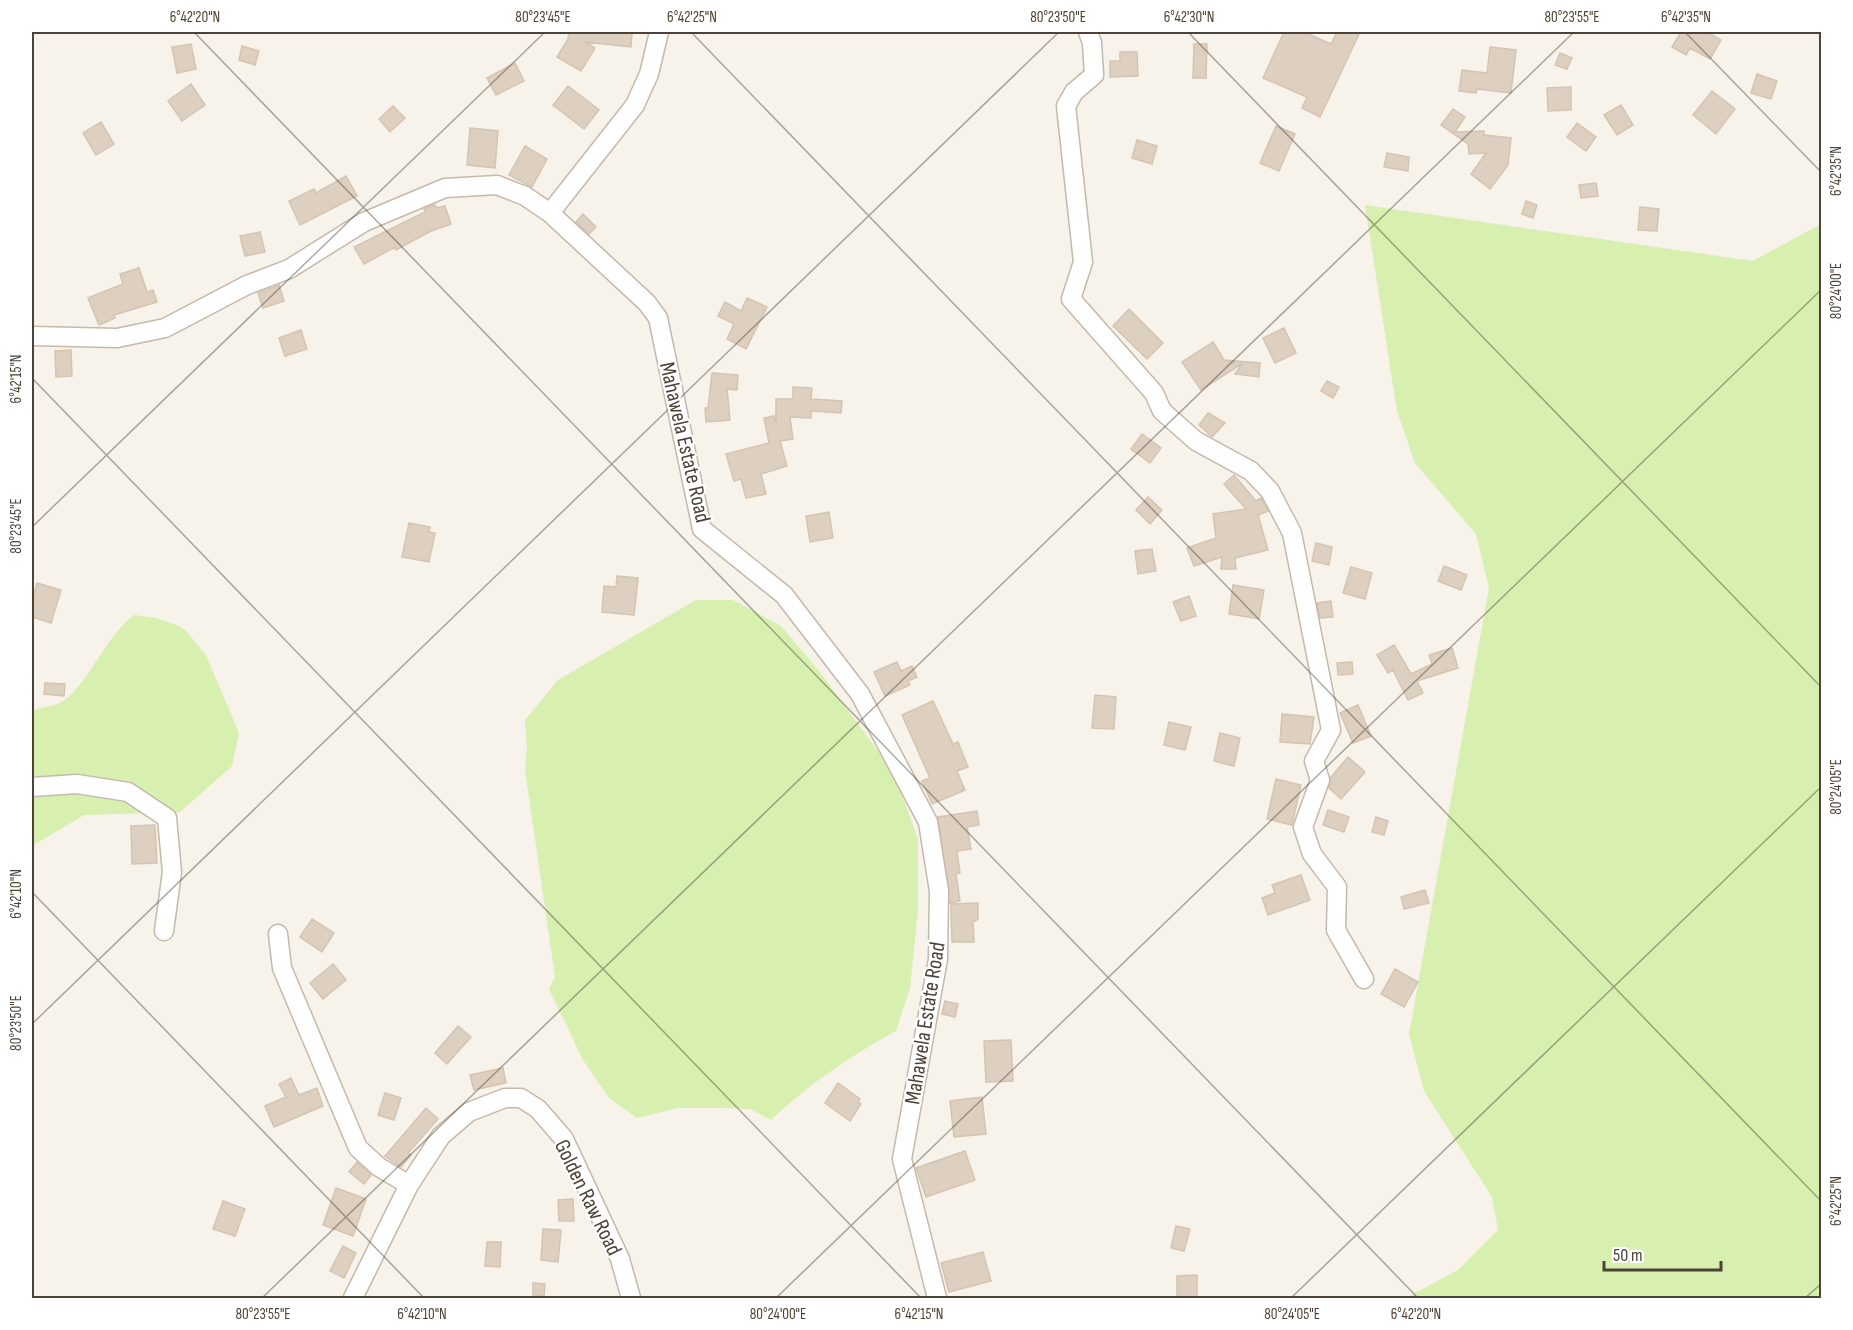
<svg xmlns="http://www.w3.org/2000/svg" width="1853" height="1330" font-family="'Sofia Sans Condensed',sans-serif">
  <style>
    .green { fill: #d7efaf }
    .building { fill: #ddd0c1; stroke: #d5c4b0; stroke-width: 1.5 }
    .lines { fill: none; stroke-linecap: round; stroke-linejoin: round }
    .minor-casing { stroke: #c4b9ab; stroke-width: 21 }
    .minor { stroke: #fff; stroke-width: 18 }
    .ticks { fill: none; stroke: #4c4237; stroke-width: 1.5; stroke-opacity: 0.45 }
    .labels { text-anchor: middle; stroke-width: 4.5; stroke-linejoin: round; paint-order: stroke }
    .street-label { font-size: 22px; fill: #4c4237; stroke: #fff }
    .neatline { fill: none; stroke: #4c4237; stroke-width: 2 }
    .ticks-label { font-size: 15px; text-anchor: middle; fill: #4c4237 }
  </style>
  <rect width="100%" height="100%" fill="#f7f2ea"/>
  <path class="green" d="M1365,205L1753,261L1821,224V1298H1406L1458,1270L1498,1230L1492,1197L1424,1091L1409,1034L1489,588L1476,534L1415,463L1397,411Z
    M696,600H733L781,626L819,671L894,773L918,839V910L910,988L896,1031C850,1056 809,1084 771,1120L750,1109L723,1108H678L637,1118L609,1098L583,1060L549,989L555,977L525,770L527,749L525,720L558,680Z
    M134,615L156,618L179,626L187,632L206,655L239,733L232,766L180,812L84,815L32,846V711C41,707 55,707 63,701C90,682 104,638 134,615Z"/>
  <path class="building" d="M569,32H632L631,47L585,42L595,48L581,71L557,57L568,39Z
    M1284,32H1304L1331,44L1337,32H1360L1320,117L1302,108L1307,97L1263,78Z
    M1681,32H1707L1721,40L1710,59L1690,48L1686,55L1672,47Z
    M191,44L196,69L177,73L172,47Z
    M1194,44H1207L1206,78H1193Z
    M242,46L259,51L255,65L239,60Z
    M1490,47L1516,50L1511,93L1477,89L1476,93L1459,91L1462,70L1487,73Z
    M1120,52H1137L1138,76L1110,77V61H1120Z
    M1560,53L1572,58L1567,69L1555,65Z
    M515,63L524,81L496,95L487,78Z
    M1757,74L1777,81L1771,99L1751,93Z
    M191,84L205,105L182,121L168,101Z
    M568,86L599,110L584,129L553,105Z
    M1571,87V110L1548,111L1547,88Z
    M1712,91L1735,109L1716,134L1693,115Z
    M1621,105L1633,125L1617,135L1604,115Z
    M393,106L405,118L390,132L379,119Z
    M1453,109L1465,117L1455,132L1484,131V135L1511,138L1508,165L1490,189L1471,174L1486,153L1469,154L1468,144L1441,125Z
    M101,122L114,144L96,155L83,133Z
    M1577,123L1596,137L1586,151L1567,137Z
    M1276,126L1295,134L1279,171L1260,163Z
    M470,128L498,131L495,168L467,165Z
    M1137,140L1157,146L1152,164L1132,158Z
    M525,146L547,159L532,187L509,175Z
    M1387,153L1409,157L1408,171L1384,167Z
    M346,176L357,196L300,225L289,201L314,189L316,193Z
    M1596,183L1598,196L1581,198L1579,185Z
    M1526,201L1537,205L1533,218L1522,214Z
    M435,205L437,208L445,206L451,224L431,231L396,250L395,247L364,264L354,247L425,212L424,209Z
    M1640,207L1659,209L1657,231L1638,230Z
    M583,214L596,227L589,234L576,222Z
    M260,232L265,252L245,256L240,236Z
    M139,268L147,292L153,290L157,302L114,315L115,318L99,325L88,298L123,284L120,274Z
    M279,285L284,301L263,308L258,293Z
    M747,298L767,307L746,349L727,339L734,324L718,316L725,302L741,311Z
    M1129,309L1163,343L1147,359L1113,326Z
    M1284,328L1296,353L1275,363L1263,338Z
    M301,330L307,349L285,356L279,338Z
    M1213,342L1224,360L1260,363L1259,377L1235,374L1243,363L1201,390L1182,362Z
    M71,350L72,376L56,377L55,351Z
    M712,373L738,375L737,390L727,389L730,420L706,422L705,408H708Z
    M1327,381L1339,387L1333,398L1321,391Z
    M793,387L812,388L811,399L842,401L841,413L811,411V418L790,417L793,439L780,441L787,466L761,474L766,494L746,498L741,479L734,481L726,454L769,443L764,418L774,416L776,424V399H793Z
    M1208,413L1225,423L1212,437L1199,425Z
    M1142,434L1161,448L1150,463L1131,449Z
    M1234,475L1256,501L1261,498L1268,511L1258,515L1268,550L1235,558L1236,569H1221L1222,557L1194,566L1187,548L1216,538L1213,514L1246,509L1224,484Z
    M1148,497L1162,510L1150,524L1136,510Z
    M829,512L833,538L810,542L806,516Z
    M409,523L430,527L429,532L435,533L429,562L402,557Z
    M1316,543L1332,547L1329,565L1312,561Z
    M1152,549L1156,571L1138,574L1135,551Z
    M1444,566L1467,575L1461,590L1438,581Z
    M1351,567L1372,573L1365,599L1343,593Z
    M617,576L638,578L634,615L602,612L604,586L616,587Z
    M37,583L61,590L51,623L32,617V602Z
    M1233,585L1264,590L1259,619L1229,614Z
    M1189,596L1196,616L1181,621L1173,602Z
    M1331,601L1333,617L1320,618L1317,603Z
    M1394,645L1411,674L1432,664L1429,655L1452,648L1458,668L1417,681L1423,693L1408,700L1393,670L1388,673L1377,655Z
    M897,662L901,671L912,666L917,677L908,681L910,685L885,696L874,672Z
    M1352,662L1353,674L1338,675L1337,663Z
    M45,683L65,684L64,696L44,694Z
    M1095,695L1116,697L1114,729L1092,728Z
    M933,701L953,744L958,742L968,767L957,771L965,790L932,804L922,781L930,778L902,715Z
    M1358,705L1371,736L1353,743L1340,713Z
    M1282,714L1314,717L1310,744L1280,742Z
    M1169,722L1191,727L1185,750L1164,745Z
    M1220,733L1240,738L1234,766L1214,761Z
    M1348,757L1365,772L1341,799L1329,788L1331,777Z
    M1276,779L1301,785L1292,825L1267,819Z
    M1328,810L1349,817L1344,832L1323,825Z
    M977,811L979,825L967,827L971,849L957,851L960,873L956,874L960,901L950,903L938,817Z
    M1376,817L1388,821L1384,835L1372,832Z
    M155,825L157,863L132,864L131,826Z
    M1301,875L1310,900L1268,915L1262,898L1275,893L1272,885Z
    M1425,890L1429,903L1404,909L1401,897Z
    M978,903V919L973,922L974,942H952L951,904Z
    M312,919L334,933L322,952L300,937Z
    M333,964L346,980L323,999L310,983Z
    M1395,969L1418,982L1404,1007L1381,994Z
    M945,1001L958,1004L955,1017L942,1014Z
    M458,1026L471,1037L447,1064L435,1053Z
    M1011,1040L1013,1081L986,1082L984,1041Z
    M503,1068L506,1083L474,1090L470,1075Z
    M291,1078L299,1095L317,1088L323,1106L274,1127L265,1106L286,1097L279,1084Z
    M838,1083L860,1099L858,1102L861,1104L850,1121L825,1103Z
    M385,1093L401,1098L394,1120L378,1115Z
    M982,1097L986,1134L954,1137L950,1101Z
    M426,1108L438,1119L408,1153L411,1155L401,1167L385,1156Z
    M965,1151L975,1180L926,1197L916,1168Z
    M357,1162L371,1175L364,1184L349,1172Z
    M336,1188L366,1199L353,1236L323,1225Z
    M573,1199L574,1221H559L558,1200Z
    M223,1201L245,1209L235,1236L213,1229Z
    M1176,1226L1190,1229L1184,1251L1171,1248Z
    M543,1229L561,1230L558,1262L541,1260Z
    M487,1242H501L500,1267L485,1266Z
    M343,1246L356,1253L344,1278L330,1271Z
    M983,1252L991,1281L949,1292L941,1263Z
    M1197,1275V1299H1177V1276Z
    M533,1283L545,1284L544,1296H533Z"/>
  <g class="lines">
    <defs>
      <path id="minor" d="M1088,32L1092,43L1094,75L1074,92L1066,106L1083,262L1071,299L1154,393L1162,411L1196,441L1251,471L1270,491L1292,533L1331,730L1314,761L1320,780L1303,827L1312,854L1337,887L1336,930L1364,979
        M550,213L635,105L649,74L659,32
        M32,336L117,338L165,328L247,285L289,269L364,222L445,188L497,185L525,196L550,213L647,303L658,318L702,529L784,595L860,694L928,822L939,891L938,959L902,1159L937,1298
        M32,787L77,784L128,792L167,818L172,872L164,931
        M278,934L282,968L358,1148L379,1167L409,1185
        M353,1298L409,1185L441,1136L469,1112L505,1098H521L538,1109L564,1139L620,1259L631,1298"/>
    </defs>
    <use href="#minor" class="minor-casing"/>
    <use href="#minor" class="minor"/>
  </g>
  <path class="ticks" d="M194,32L1418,1298M691,32L1822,1202M1188,32L1822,688M1685,32L1822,173M32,378L921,1298M32,527L545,32M32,892L424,1298M32,1024L1059,32M262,1298L1574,32M776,1298L1822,289M1291,1298L1822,786M1805,1298L1822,1283"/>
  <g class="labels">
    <g class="street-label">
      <text transform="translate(686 442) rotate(77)" y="8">Mahawela Estate Road</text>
      <text transform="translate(924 1023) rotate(-81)" y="8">Mahawela Estate Road</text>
      <text transform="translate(589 1197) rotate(64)" y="8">Golden Raw Road</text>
    </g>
  </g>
  <rect width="1853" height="1330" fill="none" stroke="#ffffff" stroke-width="66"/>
  <path d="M1604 1261v9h117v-9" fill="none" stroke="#4c4237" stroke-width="3"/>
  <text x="1613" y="1261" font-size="18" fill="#4c4237" stroke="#ffffff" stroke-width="4.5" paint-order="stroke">50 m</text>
  <rect x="33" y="33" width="1787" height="1264" class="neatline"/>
  <g class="ticks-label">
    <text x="195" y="22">6°42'20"N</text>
    <text x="543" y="22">80°23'45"E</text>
    <text x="692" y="22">6°42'25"N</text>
    <text x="1058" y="22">80°23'50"E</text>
    <text x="1189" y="22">6°42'30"N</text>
    <text x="1572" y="22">80°23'55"E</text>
    <text x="1686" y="22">6°42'35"N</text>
    <text transform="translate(1836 171) rotate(-90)" y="5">6°42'35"N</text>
    <text transform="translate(1836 291) rotate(-90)" y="5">80°24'00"E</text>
    <text transform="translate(16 379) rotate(-90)" y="5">6°42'15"N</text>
    <text transform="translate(16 526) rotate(-90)" y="5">80°23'45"E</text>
    <text transform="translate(1836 787) rotate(-90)" y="5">80°24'05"E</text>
    <text transform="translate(16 894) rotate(-90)" y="5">6°42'10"N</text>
    <text transform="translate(16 1023) rotate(-90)" y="5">80°23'50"E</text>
    <text transform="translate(1836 1201) rotate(-90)" y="5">6°42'25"N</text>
    <text x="263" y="1319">80°23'55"E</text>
    <text x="422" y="1319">6°42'10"N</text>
    <text x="778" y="1319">80°24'00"E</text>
    <text x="919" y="1319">6°42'15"N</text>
    <text x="1292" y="1319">80°24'05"E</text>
    <text x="1416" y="1319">6°42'20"N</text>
  </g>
</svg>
